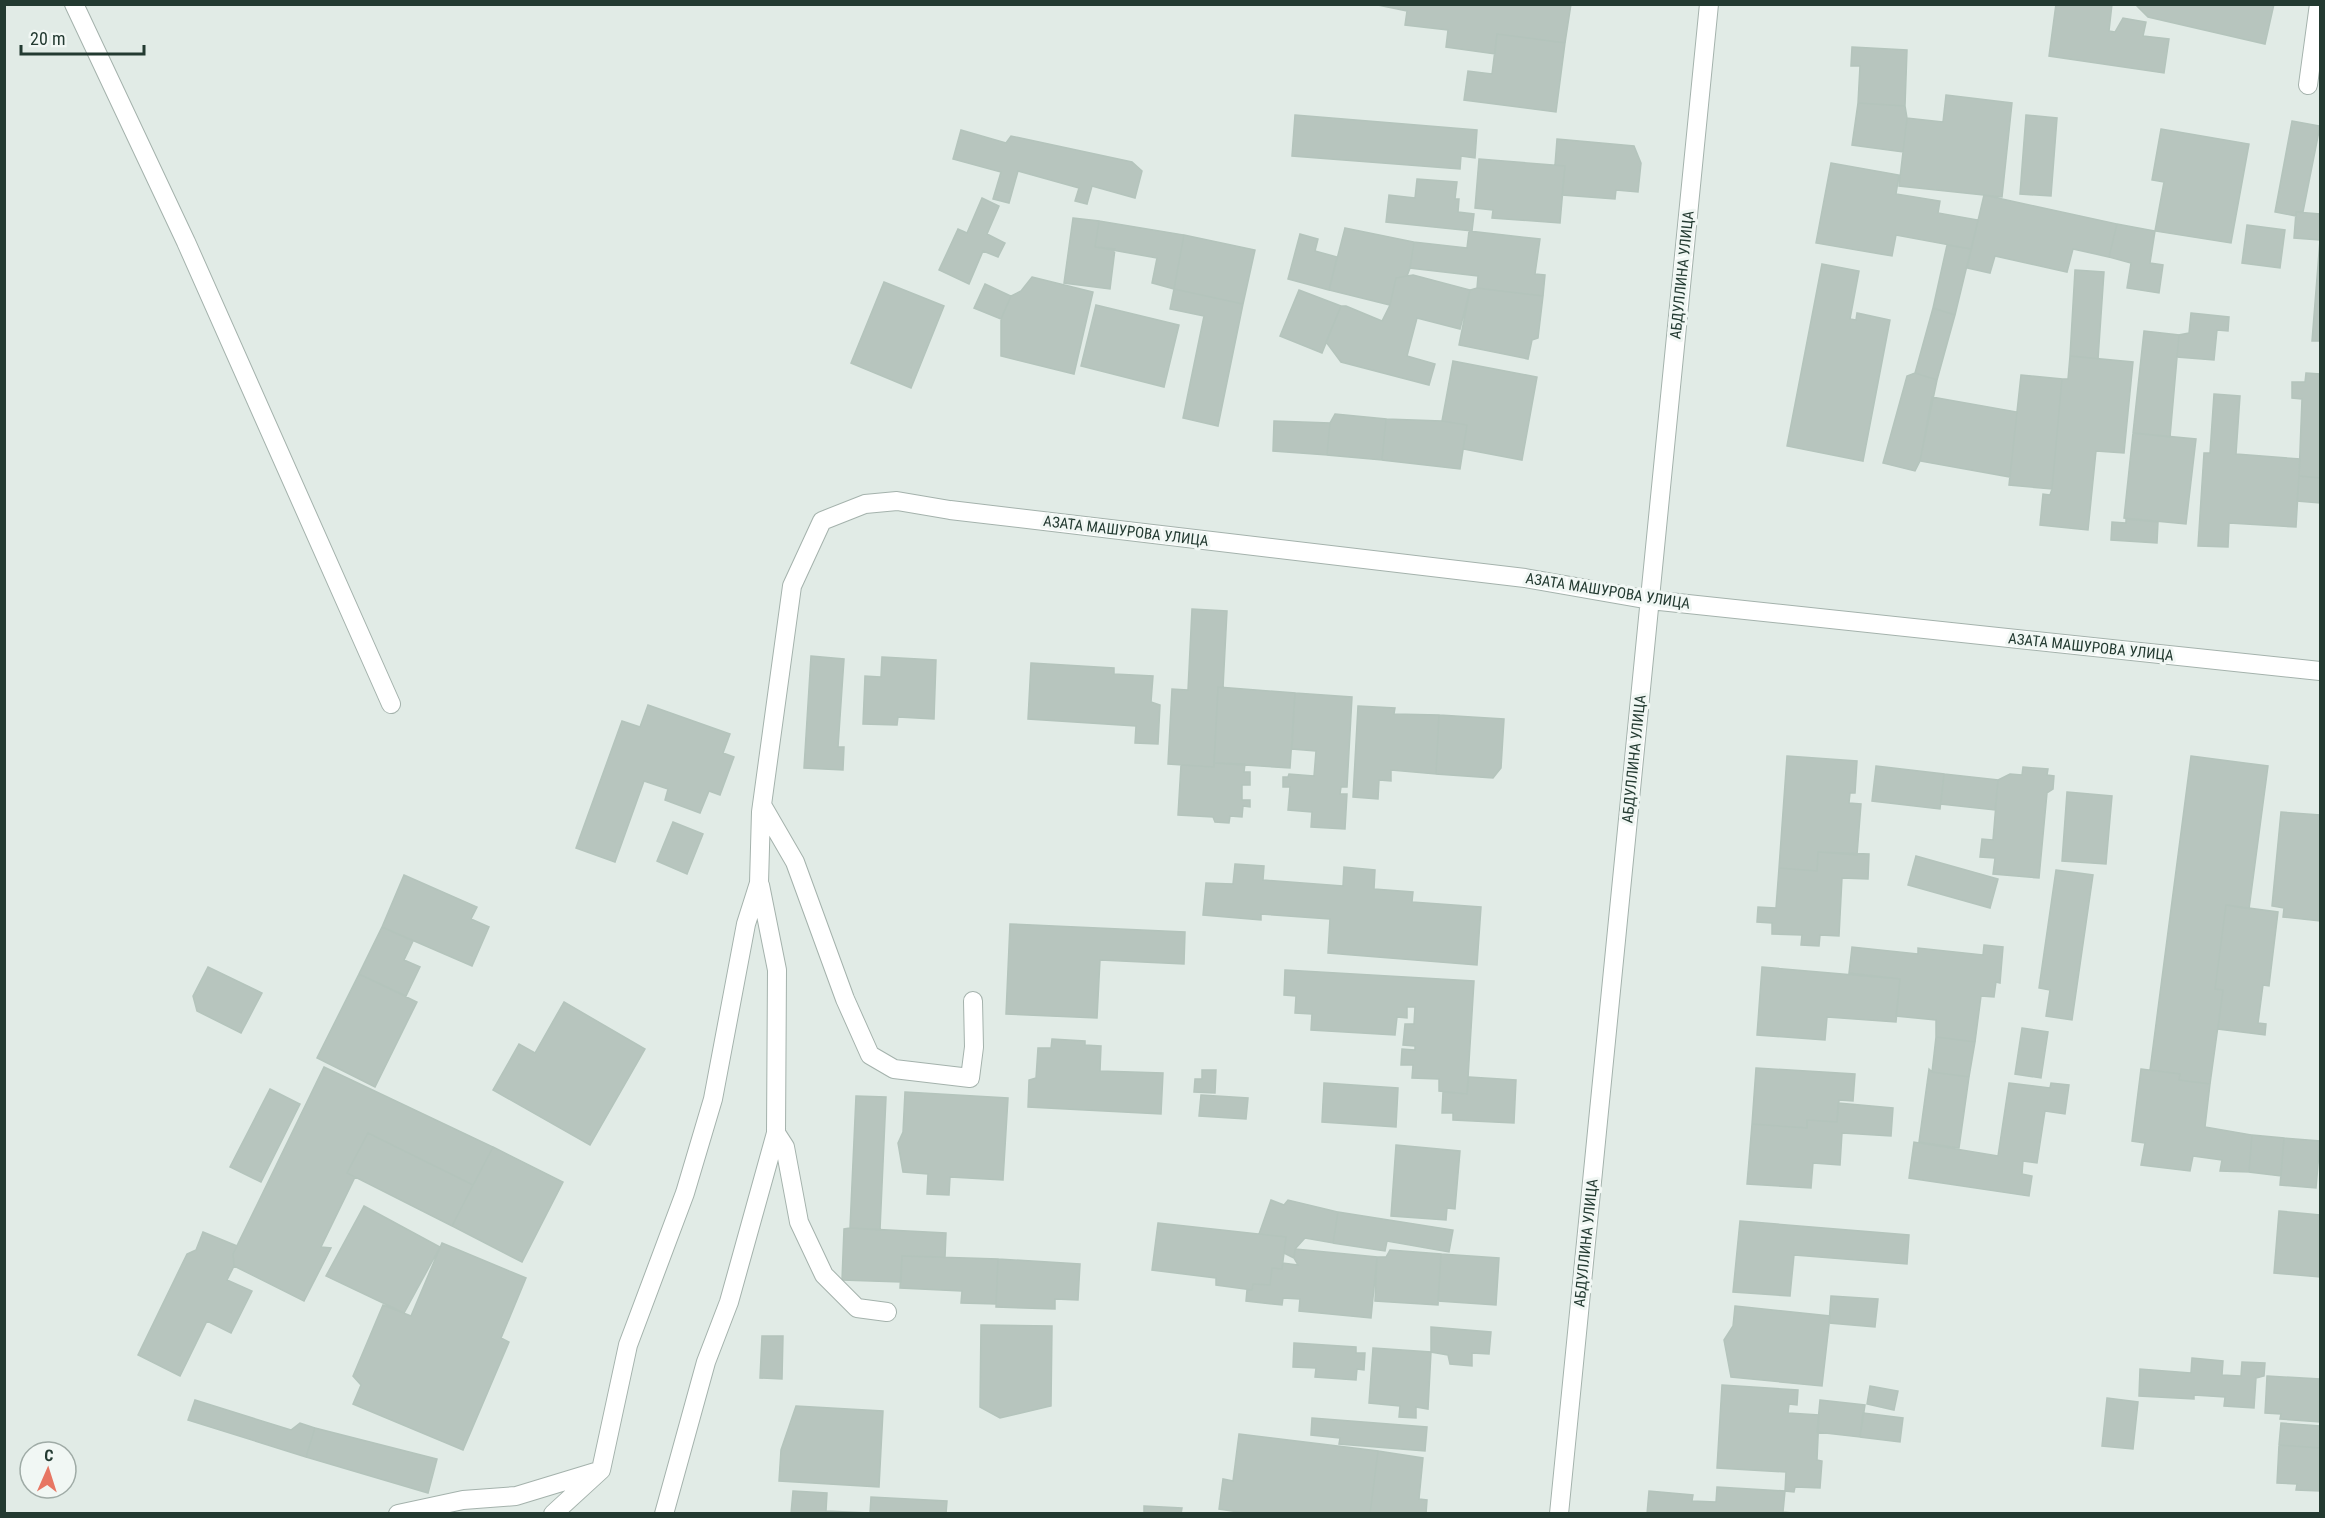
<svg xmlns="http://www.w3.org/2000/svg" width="2325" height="1518" font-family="'Roboto Condensed',sans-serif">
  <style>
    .building { fill: #b7c5be; stroke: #b4c4bc; stroke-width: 1.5 }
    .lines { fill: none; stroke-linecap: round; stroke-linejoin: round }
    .lane-casing { stroke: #a4b2ac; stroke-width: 20 }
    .street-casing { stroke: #a4b2ac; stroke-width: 20 }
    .lane { stroke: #fff; stroke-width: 18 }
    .street { stroke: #fff; stroke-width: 18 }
    .labels { text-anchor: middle; stroke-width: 6; stroke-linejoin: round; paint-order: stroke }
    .street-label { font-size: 15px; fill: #233a31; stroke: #f1f7f4 }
  </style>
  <rect width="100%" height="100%" fill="#e1ebe6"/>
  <path class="building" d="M1373,4H1571L1565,43L1497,34L1495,54L1446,47L1448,30L1405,25L1407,11Z
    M2056,4H2112L2109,31L2115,32L2123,18L2146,22L2143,36L2169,39L2164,73L2049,56Z
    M2135,4H2274L2265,44L2148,17Z
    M1497,34L1565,43L1556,112L1464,100L1468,71L1492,74Z
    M1852,47L1907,50L1905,106L1858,103L1860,66H1851Z
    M1946,95L2012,103L2002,197L1899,186L1907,118L1943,122Z
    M1858,103L1905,106L1907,118L1903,152L1852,145Z
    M1295,115L1477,130L1475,158L1461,156L1460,169L1292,156Z
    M2026,115L2057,118L2051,196L2020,194Z
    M2292,121L2320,126L2303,212H2296V216L2275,212Z
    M2161,129L2249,144L2231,243L2155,231L2164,182L2152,180Z
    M961,130L1006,143L1011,136L1132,162L1142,171L1135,198L1092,186L1087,204L1075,201L1079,188L1018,171L1009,203L993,199L1001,172L953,159Z
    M1557,139L1634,146L1641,163L1638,192L1616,190L1615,199L1562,195L1565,166L1555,165Z
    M1479,159L1565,166L1560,223L1492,218L1493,210L1475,208Z
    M1831,163L1899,175L1896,194L1940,201L1938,213L1978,220L1971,249L1896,235L1892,256L1816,243Z
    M1417,179L1457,182L1455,199H1459L1458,212L1474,214L1472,231L1386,222L1389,195L1415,198Z
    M1984,195L2117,224L2109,257L2073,249L2067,272L1995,256L1990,273L1967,268Z
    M982,198L999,206L987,234L1005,243L998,257L983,251L969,284L939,270L958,229L967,233Z
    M2296,212L2320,214V341H2312L2320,240L2294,238Z
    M1073,218L1099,221L1095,247L1115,249L1110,289L1064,283Z
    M1099,221L1184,235L1174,289L1152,283L1157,258L1095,247Z
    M2117,224L2155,231L2150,263L2163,265L2159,293L2127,288L2131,263L2109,257Z
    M2247,225L2285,230L2280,268L2242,263Z
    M1345,228L1414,242L1410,268L1407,276L1396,278L1390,305L1329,290Z
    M1469,231L1540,239L1535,274L1545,275L1543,296L1477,288L1478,276L1410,268L1414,242L1467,248Z
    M1300,234L1318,239L1315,251L1337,257L1329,290L1288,279Z
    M1184,235L1255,250L1243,304L1174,289Z
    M1947,245L1971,249L1955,315L1933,308Z
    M1822,264L1859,271L1850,319L1856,320L1857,313L1890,320L1863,461L1787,446Z
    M2075,270L2104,272L2098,359L2070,356Z
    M1413,275L1470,290L1460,329L1417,318L1407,356L1435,364L1429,385L1341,362L1326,342L1341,306H1346L1382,321L1390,305L1396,278Z
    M1032,277L1093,292L1074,374L1001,356V319L1011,296L1021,291Z
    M884,282L944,306L911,388L851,363Z
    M985,284L1011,296L1001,319L974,308Z
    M1477,288L1543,296L1538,338L1532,340L1528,359L1459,345L1470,290Z
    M1174,289L1243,304L1218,426L1183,418L1204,316L1170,309Z
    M1299,290L1341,306L1322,353L1280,336Z
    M1096,305L1179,325L1164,387L1081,366Z
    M1933,308L1955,315L1937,380L1915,373Z
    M2191,313L2229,317L2228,331L2217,330L2214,360L2177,357L2179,335L2189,333Z
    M2144,331L2179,335L2170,437L2133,433Z
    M2070,356L2133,362L2124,453L2096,451L2088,530L2040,525L2043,494L2050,495L2052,489L2062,379H2068Z
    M1453,361L1537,377L1522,460L1463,449L1467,425L1442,421Z
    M1915,373L1937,380L1920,461L1915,471L1883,463L1907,376Z
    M2306,373L2320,374V478L2299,476L2302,399L2292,398V382H2305Z
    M2021,375L2062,379L2052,489L2009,485Z
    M2214,394L2240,396L2236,454L2300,459L2296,527L2229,523L2228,547L2198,546L2204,453H2210Z
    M1932,397L2017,412L2010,477L1920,461Z
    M1335,414L1386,419L1382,460L1327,455L1330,423Z
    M1386,419L1442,421L1467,425L1460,469L1382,460Z
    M1274,421L1330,423L1327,455L1273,451Z
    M2133,433L2196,439L2186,524L2124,518Z
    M2299,476L2320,478V503L2297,501Z
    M2126,519L2158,522L2157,543L2111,540L2112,522L2126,523Z
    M1192,609L1227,611L1223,688L1218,687L1214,767L1168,764L1172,689L1188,690Z
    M811,656L844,659L838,747H844L843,770L804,768Z
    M882,657L936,660L934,719L898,717L897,725L863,724L865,676L881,677Z
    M1031,663L1114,668V674L1153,676L1151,702L1160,705L1158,744L1135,743L1136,726L1028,719Z
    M1218,687L1295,693L1290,768L1214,763Z
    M1295,693L1352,697L1347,787H1341L1340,794H1347L1345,829L1311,827L1312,812L1288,810L1290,787H1283V777H1288L1289,774L1314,776L1316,751L1292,749Z
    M648,705L730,734L723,753L734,757L720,795L709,791L700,813L665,800L668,789L644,781L615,862L576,848L622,721L640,727Z
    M1358,706L1395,708L1394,714L1439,715L1436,774L1391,770V781L1379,780L1378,799L1353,797Z
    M1439,715L1504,719L1501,768L1493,778L1436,774Z
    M1787,756L1857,761L1855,793H1850L1849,803L1861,804L1857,855L1818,852L1817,871L1779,868Z
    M2191,756L2268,766L2249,909L2226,905L2215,989L2223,990L2210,1084L2179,1080L2180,1074L2150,1070Z
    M1214,763L1245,764L1244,772H1250V785H1242V800H1250V807L1243,806L1242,817L1230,816L1229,823L1215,822L1213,817L1178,815L1181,765L1214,767Z
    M1876,766L1944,774L1940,809L1872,801Z
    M2023,767L2048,769L2047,775L2054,776L2053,789L2047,793L2039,878L1993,874L1995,858L1980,857L1982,839L1993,840L1998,780L2010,774L2022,775Z
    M1944,774L1998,780L1995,810L1941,804Z
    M2067,792L2112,796L2106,864L2062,861Z
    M2281,812L2320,815V921L2283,917L2284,908L2272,906Z
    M673,822L703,834L687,874L657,861Z
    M1818,852L1869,854L1868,879L1842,878L1839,936L1820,935L1819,946L1801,945L1802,935L1772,934V923L1757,922L1758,907L1776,908L1779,868L1817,871Z
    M1916,856L1998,879L1990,908L1908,885Z
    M1235,864L1264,866L1263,880L1343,886L1344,867L1375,870L1374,889L1413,892L1412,902L1481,907L1477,965L1328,953L1330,919L1261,914V920L1203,915L1206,883L1233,884Z
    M2056,870L2093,875L2072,1020L2046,1016L2050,990L2039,988Z
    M404,875L477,907L471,919L489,927L472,966L382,927Z
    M2226,905L2278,912L2269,986L2263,985L2258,1023L2266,1024L2265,1035L2218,1029L2223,990L2215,989Z
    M1010,924L1185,932L1184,964L1100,960L1097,1018L1006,1014Z
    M382,927L413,941L404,960L420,967L406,996L359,974Z
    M1984,945L2003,947L2000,983L1996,982L1994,997L1981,996L1975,1042L1936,1037V1020L1896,1016L1900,979L1849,973L1852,947L1918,954V948L1983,955Z
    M208,967L262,993L241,1033L197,1011L193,996Z
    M1762,967L1900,979L1896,1022L1827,1017L1825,1040L1757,1035Z
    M1285,970L1474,981L1467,1094L1439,1091V1079L1412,1078L1413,1065H1401L1402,1049L1415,1050V1046L1403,1045L1405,1024H1414L1415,1007H1407V1018L1397,1017L1395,1035L1311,1030L1312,1014L1295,1013L1296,996L1284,995Z
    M359,974L417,1002L375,1087L317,1058Z
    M564,1002L645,1049L590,1145L493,1090L519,1044L535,1053Z
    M2022,1028L2048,1032L2041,1078L2015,1074Z
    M1936,1037L1975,1042L1969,1077L1932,1072Z
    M1052,1039L1085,1041V1045L1101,1046L1100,1071L1163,1073L1161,1114L1028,1107L1029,1080L1036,1078L1038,1048H1051Z
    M324,1067L493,1147L473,1185L368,1133L347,1173L355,1177L321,1247L331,1248L304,1301L234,1266L233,1254Z
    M1756,1068L1855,1074L1853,1101L1839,1100L1837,1122L1807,1120V1128L1752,1124Z
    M1929,1069L1932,1072L1969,1077L1959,1148L1919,1142Z
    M2141,1069L2180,1074L2179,1080L2210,1084L2205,1127L2252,1135L2249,1172L2220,1171L2222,1160L2193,1156L2190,1171L2141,1165L2145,1143L2132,1141Z
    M1202,1070H1216L1215,1093L1194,1092L1195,1079H1202Z
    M1469,1077L1516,1080L1514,1123L1453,1120V1113H1442L1443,1092L1467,1094Z
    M1324,1083L1398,1088L1396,1127L1322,1122Z
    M2009,1083L2050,1088L2051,1083L2069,1085L2065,1114L2045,1111L2037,1163L2023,1161L2022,1174L2032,1176L2029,1196L1909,1178L1914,1142L1998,1156Z
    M270,1089L300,1104L261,1182L230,1167Z
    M905,1092L1008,1098L1003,1180L950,1177L949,1195L927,1194L928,1174L903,1172L898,1143L903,1132Z
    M1201,1095L1248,1098L1246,1119L1199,1116Z
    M856,1096L886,1097L880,1230L850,1228Z
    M1838,1103L1893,1108L1891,1136L1842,1133L1840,1165L1813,1163L1811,1188L1747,1184L1752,1124L1807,1128V1120L1837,1122Z
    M368,1133L473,1185L452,1226L347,1173Z
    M2252,1135L2284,1138L2281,1176L2249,1172Z
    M2284,1138L2320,1141L2316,1188L2280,1185Z
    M1396,1145L1460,1151L1455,1209L1447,1208L1446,1220L1391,1216Z
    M493,1147L563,1182L522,1262L452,1226Z
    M1271,1200L1284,1205L1288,1200L1338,1212L1333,1243L1305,1238L1295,1249L1294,1258L1284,1253L1286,1237L1259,1234Z
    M364,1206L440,1247L404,1313L326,1276Z
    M2279,1211L2320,1215V1277L2274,1273Z
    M1338,1212L1453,1230L1449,1252L1387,1241L1385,1251L1333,1243Z
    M1740,1221L1909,1235L1907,1264L1794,1255L1790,1296L1733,1292Z
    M1158,1223L1286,1237L1282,1269L1272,1268L1270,1285L1253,1284L1252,1290L1216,1285V1278L1152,1270Z
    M850,1228L946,1233L945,1257L902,1256L901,1282L842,1280L844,1229Z
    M203,1232L237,1246L233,1254L234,1266L227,1280L252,1291L231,1333L207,1321L180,1376L138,1355L187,1254L196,1250Z
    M442,1243L526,1278L501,1338L509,1342L463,1450L353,1404L361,1385L353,1376L383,1305L411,1316Z
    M1295,1249L1377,1257L1371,1318L1299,1311L1300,1299L1283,1298L1282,1305L1246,1301L1247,1290H1252L1253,1284L1270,1285L1272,1268L1282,1269L1283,1263L1298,1265L1294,1258Z
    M1390,1250L1441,1254L1438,1305L1375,1301L1377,1257H1386Z
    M1441,1254L1499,1258L1496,1305L1438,1301Z
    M902,1256L998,1259L996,1304L961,1303L962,1291L900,1288Z
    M998,1259L1080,1264L1078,1300L1055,1299V1309L996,1307Z
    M1831,1296L1878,1299L1875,1327L1829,1323Z
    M1735,1306L1830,1316L1822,1386L1731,1377L1724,1340L1733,1326Z
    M981,1325L1052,1326L1051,1406L1000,1418L980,1407Z
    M1431,1327L1491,1332L1489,1354L1472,1353V1366L1450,1364L1448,1355L1431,1352Z
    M762,1336H783L782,1379L760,1378Z
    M1294,1343L1356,1347V1353H1365L1364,1370L1357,1369L1356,1380L1315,1377L1316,1368L1293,1367Z
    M1373,1348L1431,1352L1428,1409L1416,1407V1418L1399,1417L1400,1406L1369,1403Z
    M2192,1358L2223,1361L2222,1375L2241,1376L2242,1362L2265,1363L2264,1376L2256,1378L2254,1408L2224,1406L2225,1397L2194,1395V1399L2139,1396L2140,1369L2191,1373Z
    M2267,1376L2320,1379V1422L2280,1419L2281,1414L2265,1413Z
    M1722,1385L1798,1390L1797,1405L1789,1404L1788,1413L1819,1415L1817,1460L1822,1461L1820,1488L1795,1487L1794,1492L1785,1491L1786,1472L1717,1468Z
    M1870,1386L1898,1391L1894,1410L1867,1404Z
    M2107,1398L2138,1402L2133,1449L2102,1446Z
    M195,1400L291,1430L300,1423L315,1428L306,1457L188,1420Z
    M1820,1400L1865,1405L1860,1437L1817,1432Z
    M796,1406L883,1411L879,1487L779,1481L781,1450Z
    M1863,1413L1903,1418L1900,1442L1860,1437Z
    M1312,1418L1427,1427L1425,1451L1339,1444L1340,1438L1311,1435Z
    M2281,1423L2320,1426V1448L2279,1445Z
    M315,1428L437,1459L428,1493L306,1457Z
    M1239,1434L1378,1451L1370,1514H1252L1219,1509L1223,1479L1233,1481Z
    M2279,1445L2320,1448V1491L2296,1490L2297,1484L2277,1483Z
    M1378,1451L1423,1458L1419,1499L1427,1500L1426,1514H1370Z
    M1717,1487L1785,1491L1783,1512L1803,1514H1647L1649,1491L1693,1495L1692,1501L1716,1502Z
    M793,1491L827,1493L826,1511L870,1513L871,1497L947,1501L946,1514H791Z
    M1144,1506L1182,1508L1181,1514H1144Z"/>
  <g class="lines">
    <defs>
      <path id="lane" d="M74,4L186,242L391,704"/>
      <path id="street" d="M2308,85L2319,4
        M762,805L795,862L845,999L870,1055L894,1069L970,1078L974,1047L973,1001
        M776,1133L785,1147L799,1222L824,1275L857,1308L887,1312
        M398,1514L463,1500L516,1496L595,1472
        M553,1514L601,1470L628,1345L685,1193L713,1099L746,924L759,883L761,812L792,586L822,521L865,504L897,501L950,510L1525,578L1650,600L2320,671
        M664,1514L706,1362L729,1302L776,1133L777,970L760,885
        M1559,1514L1709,4"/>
    </defs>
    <use href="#lane" class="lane-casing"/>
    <use href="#street" class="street-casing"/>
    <use href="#lane" class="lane"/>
    <use href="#street" class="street"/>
  </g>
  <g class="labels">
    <g class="street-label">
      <text transform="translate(1682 275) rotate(-84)" y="5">АБДУЛЛИНА УЛИЦА</text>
      <text transform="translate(1126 531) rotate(7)" y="5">АЗАТА МАШУРОВА УЛИЦА</text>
      <text transform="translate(1608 591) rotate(9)" y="5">АЗАТА МАШУРОВА УЛИЦА</text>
      <text transform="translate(2091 647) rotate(6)" y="5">АЗАТА МАШУРОВА УЛИЦА</text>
      <text transform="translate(1634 759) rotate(-84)" y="5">АБДУЛЛИНА УЛИЦА</text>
      <text transform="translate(1586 1243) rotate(-84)" y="5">АБДУЛЛИНА УЛИЦА</text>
    </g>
  </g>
  <rect width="2325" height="1518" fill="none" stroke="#233a31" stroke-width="12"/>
  <g transform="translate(48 1470) rotate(3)"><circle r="28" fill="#f1f7f4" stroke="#9faba6" stroke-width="1.5"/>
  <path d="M0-4.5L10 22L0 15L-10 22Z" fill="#e77663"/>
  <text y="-9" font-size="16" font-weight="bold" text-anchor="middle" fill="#233a31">С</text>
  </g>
  <path d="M21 45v9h123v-9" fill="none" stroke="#233a31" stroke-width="3"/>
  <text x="30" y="45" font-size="18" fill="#233a31" stroke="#f1f7f4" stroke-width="4.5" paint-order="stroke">20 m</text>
</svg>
